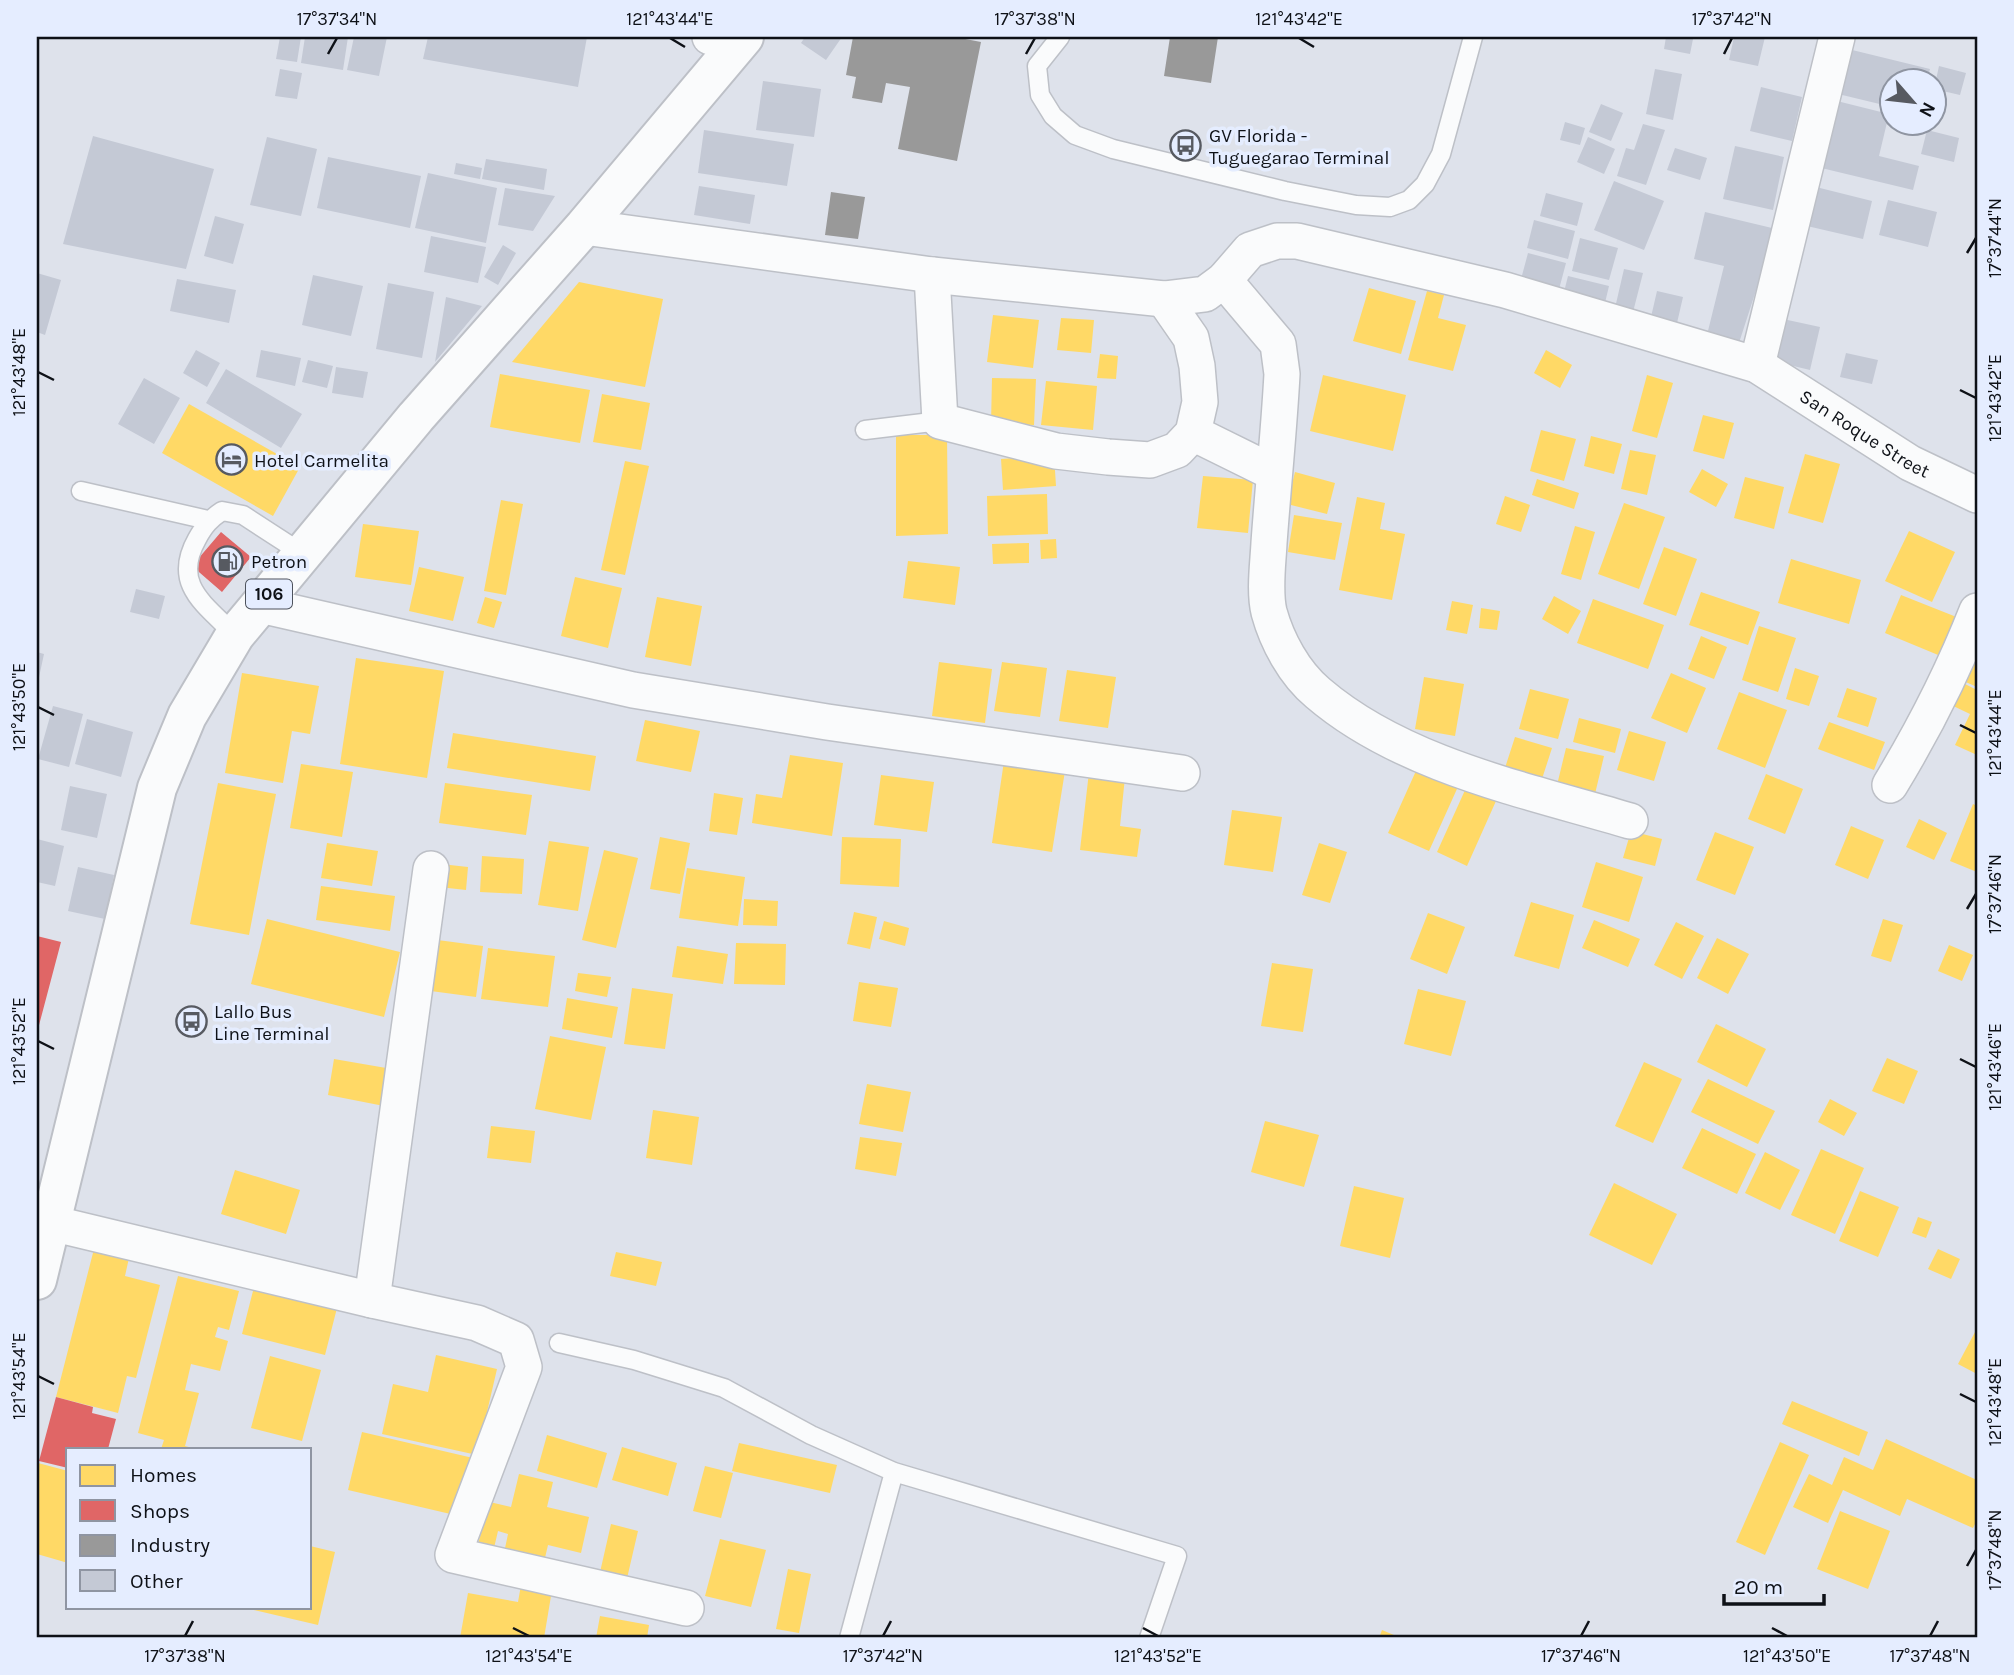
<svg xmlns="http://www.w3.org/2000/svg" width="2014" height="1675" font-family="Karla,sans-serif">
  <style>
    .homes { fill: #ffd966 }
    .shops { fill: #e06666 }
    .industry { fill: #999 }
    .building { fill: #c4c9d5 }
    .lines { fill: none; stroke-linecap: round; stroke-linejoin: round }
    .service-casing { stroke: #bdc0c7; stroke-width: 21 }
    .minor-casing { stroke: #bdc0c7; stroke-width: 38 }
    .trunk-casing { stroke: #bdc0c7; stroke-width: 42 }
    .service { stroke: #fafbfc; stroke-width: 18 }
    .minor { stroke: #fafbfc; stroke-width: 35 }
    .trunk { stroke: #fafbfc; stroke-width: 38 }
    .ticks { fill: none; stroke: #0e1117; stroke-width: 2.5 }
    .labels { text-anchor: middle; stroke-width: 7; stroke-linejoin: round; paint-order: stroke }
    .shield { fill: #e5edff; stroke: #4e535d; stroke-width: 2 }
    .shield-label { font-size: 18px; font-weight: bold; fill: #0e1117 }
    .poi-label { font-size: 19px; fill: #0e1117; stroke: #e5edff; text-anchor: start }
    .street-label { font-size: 19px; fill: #0e1117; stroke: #e5edff }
    .neatline { fill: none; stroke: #0e1117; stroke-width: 2.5 }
    .ticks-label { font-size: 18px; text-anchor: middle; fill: #0e1117 }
  </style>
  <rect width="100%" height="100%" fill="#dee2eb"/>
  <path class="homes" d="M579,282L663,299L645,387L512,362Z
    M1369,288L1416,301L1401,354L1353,341Z
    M1427,291L1444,295L1438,318L1466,325L1453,371L1408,360Z
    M993,315L1039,320L1033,368L987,362Z
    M1061,318L1094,320L1091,353L1057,350Z
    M1546,350L1572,365L1560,388L1534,373Z
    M1100,354L1118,356L1116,379L1097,378Z
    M500,374L590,390L580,443L490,427Z
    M1323,375L1406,395L1393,451L1310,431Z
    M1647,375L1673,383L1657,438L1632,431Z
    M992,378L1036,379L1034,425L991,424Z
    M1046,381L1097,386L1093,430L1041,425Z
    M602,394L650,403L641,450L593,442Z
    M189,404L300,467L273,516L162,453Z
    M1703,415L1734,423L1724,459L1693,451Z
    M1541,430L1576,439L1564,481L1530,471Z
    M896,435H947L948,534L896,536Z
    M1591,436L1622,444L1614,474L1584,466Z
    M1630,450L1656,455L1647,495L1621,489Z
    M1805,454L1840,464L1823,523L1788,513Z
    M1054,455L1056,486L1003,490L1001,459Z
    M625,461L649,466L625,575L601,570Z
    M1702,469L1728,484L1716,507L1689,492Z
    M1295,472L1335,483L1327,514L1287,504Z
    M1203,476L1253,480L1248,533L1197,528Z
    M1745,477L1784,487L1774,529L1734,518Z
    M1537,479L1579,493L1574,509L1532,495Z
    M1047,494L1048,534L988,536L987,496Z
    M1505,496L1530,505L1521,532L1496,524Z
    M1357,497L1385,503L1380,529L1405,534L1392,600L1339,590Z
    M501,500L523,504L506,595L484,591Z
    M1624,503L1665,517L1639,589L1598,574Z
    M1294,515L1342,523L1335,560L1288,552Z
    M363,524L419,531L411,585L355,577Z
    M1575,526L1595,532L1581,580L1561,574Z
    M1909,531L1955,552L1932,602L1885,581Z
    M1056,539L1057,558L1041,559L1040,540Z
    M1029,543V563L993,564L992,544Z
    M1664,547L1697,559L1676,616L1643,604Z
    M1791,559L1861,580L1849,624L1778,603Z
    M908,561L960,567L955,605L903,598Z
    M419,567L464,577L453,621L409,611Z
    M575,577L622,588L608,648L561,636Z
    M1701,592L1760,612L1748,645L1689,625Z
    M1901,595L1959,618L1943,657L1885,633Z
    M1554,596L1581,611L1568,634L1542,619Z
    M485,597L502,602L494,628L477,623Z
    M657,597L702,606L691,666L645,657Z
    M1593,599L1664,625L1648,669L1577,643Z
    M1452,601L1473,605L1467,634L1446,630Z
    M1481,608L1500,611L1497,630L1479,628Z
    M1759,626L1796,638L1778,692L1742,680Z
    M1701,636L1727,647L1714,679L1688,669Z
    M1977,639V687L1959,679Z
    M356,658L444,671L427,778L340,764Z
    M939,662L992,669L985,723L932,716Z
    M1002,662L1047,668L1040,717L994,711Z
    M1795,668L1819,676L1809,706L1786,699Z
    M1067,670L1116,677L1108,728L1059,721Z
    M242,673L319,686L310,734L292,731L283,783L225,773Z
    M1671,673L1706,688L1687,733L1651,718Z
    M1424,677L1464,684L1455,736L1415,729Z
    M1957,680L1977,690V755L1955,745L1970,714L1947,703Z
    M1847,688L1877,698L1868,727L1837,717Z
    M1530,689L1569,699L1558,739L1519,729Z
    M1739,692L1787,710L1765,768L1717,749Z
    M1579,718L1621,729L1615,753L1573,742Z
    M645,720L700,731L691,772L636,761Z
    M1829,722L1885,742L1874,770L1818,749Z
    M1629,731L1666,742L1654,781L1617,770Z
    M453,733L596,756L590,791L447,768Z
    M1515,737L1552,748L1541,782L1504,771Z
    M1566,748L1604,756L1595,794L1557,785Z
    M790,755L843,763L832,836L752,823L756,794L782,798Z
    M1004,761L1065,771L1052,852L992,843Z
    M1420,762L1461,780L1429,851L1388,833Z
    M301,764L353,772L342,837L290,828Z
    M1089,772L1125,777L1120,826L1141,829L1137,857L1080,850Z
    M1766,774L1803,789L1785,834L1748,819Z
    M881,775L934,782L927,832L874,825Z
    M218,783L276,794L249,935L190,924Z
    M445,783L532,795L526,835L439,823Z
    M1466,788L1496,801L1467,866L1437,852Z
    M714,793L743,798L737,835L709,831Z
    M1977,799V872L1950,861L1973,804L1975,805Z
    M1232,810L1282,817L1273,872L1224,865Z
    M1919,819L1947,833L1934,860L1906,847Z
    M1851,826L1884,840L1868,879L1835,865Z
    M1631,831L1662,839L1655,866L1623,858Z
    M1715,832L1754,847L1735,895L1696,880Z
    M660,837L690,843L680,894L650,889Z
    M842,837L901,839L899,887L840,884Z
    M549,841L589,847L578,911L538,905Z
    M327,843L378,851L372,886L321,878Z
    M1319,843L1347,852L1330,903L1302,895Z
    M604,850L638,858L616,948L582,940Z
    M482,856L524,859L522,894L480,892Z
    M1596,862L1643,877L1629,922L1582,907Z
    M441,864L468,867L466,890L439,887Z
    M687,868L745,877L738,926L679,918Z
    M321,886L395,896L390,931L316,920Z
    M744,899L778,901L777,926L743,925Z
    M1531,902L1574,915L1559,969L1514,956Z
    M854,912L877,917L870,949L847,944Z
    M1428,913L1465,927L1447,974L1410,959Z
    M267,919L400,952L384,1017L251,984Z
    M1883,919L1903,925L1891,962L1871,956Z
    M1594,920L1640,939L1628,967L1582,948Z
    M884,921L909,928L905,946L879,939Z
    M1676,922L1704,936L1682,979L1654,965Z
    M1717,938L1749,954L1728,994L1697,978Z
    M430,939L483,946L476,997L423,990Z
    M736,943L786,944L785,985L734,984Z
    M1949,945L1973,955L1962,981L1938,971Z
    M677,946L728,954L723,984L672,977Z
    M488,948L555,956L548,1007L481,999Z
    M1272,963L1313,969L1303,1032L1261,1026Z
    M578,973L611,977L607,997L575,991Z
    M859,982L898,988L891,1027L853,1021Z
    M632,988L673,994L665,1049L624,1044Z
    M1418,989L1466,1001L1451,1056L1404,1044Z
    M567,998L618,1007L612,1038L562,1029Z
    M1716,1024L1766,1049L1747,1087L1697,1062Z
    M550,1036L606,1047L591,1120L535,1109Z
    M1887,1058L1918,1071L1904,1104L1872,1091Z
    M334,1059L392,1069L384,1106L328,1095Z
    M1644,1062L1682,1079L1653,1143L1615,1126Z
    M1708,1079L1775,1111L1758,1144L1691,1112Z
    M867,1084L911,1092L903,1132L859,1124Z
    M1830,1099L1857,1113L1844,1136L1818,1122Z
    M653,1110L699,1117L692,1165L646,1158Z
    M1265,1121L1319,1135L1304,1187L1251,1172Z
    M491,1126L535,1131L531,1163L487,1158Z
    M1702,1128L1756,1154L1737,1194L1682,1168Z
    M860,1137L902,1143L896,1176L855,1169Z
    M1821,1149L1864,1168L1835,1234L1791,1215Z
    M1765,1152L1800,1170L1780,1210L1745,1193Z
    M235,1170L300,1190L286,1234L221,1214Z
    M1614,1183L1677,1214L1652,1265L1589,1235Z
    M1354,1186L1404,1198L1390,1258L1340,1246Z
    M1860,1191L1899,1207L1878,1257L1839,1241Z
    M1918,1217L1932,1222L1926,1238L1912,1233Z
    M94,1249L129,1258L125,1276L160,1285L136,1378L127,1376L118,1413L56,1397Z
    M1938,1249L1960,1259L1951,1279L1928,1269Z
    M616,1252L662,1262L656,1286L610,1276Z
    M178,1276L239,1291L229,1330L218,1327L215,1337L228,1341L220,1371L191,1364L185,1390L199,1393L185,1446L196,1449H161L164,1440L138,1433Z
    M254,1287L337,1308L325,1355L242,1334Z
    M1975,1332L1977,1333V1374L1958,1364Z
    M436,1355L497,1369L477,1455L382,1434L393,1384L428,1392Z
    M270,1356L321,1370L302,1441L251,1428Z
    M1792,1401L1868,1432L1859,1456L1782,1424Z
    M362,1432L473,1458L459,1516L348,1490Z
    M547,1435L607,1453L597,1488L537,1471Z
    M1886,1439L1977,1480V1520L1973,1528L1907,1499L1900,1516L1843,1490L1828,1523L1793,1507L1809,1474L1832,1485L1844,1457L1873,1470Z
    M1780,1442L1809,1455L1765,1555L1736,1542Z
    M739,1443L837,1465L830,1493L732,1471Z
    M622,1447L677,1463L668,1496L612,1480Z
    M38,1463L68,1471V1563L37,1554Z
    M705,1466L733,1473L721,1518L693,1511Z
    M519,1474L553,1482L547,1507L589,1517L581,1553L548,1545L544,1562L504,1553L508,1534L498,1531L494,1548L478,1545L481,1532L473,1531L481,1500L511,1507Z
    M1840,1511L1890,1531L1868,1589L1817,1569Z
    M611,1524L638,1531L625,1587L598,1581Z
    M720,1539L766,1550L751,1607L705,1596Z
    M310,1546L335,1552L318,1625L245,1608L310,1607Z
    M788,1569L811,1574L799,1633L776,1629Z
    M521,1585L552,1590L544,1638H460L468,1593L518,1602Z
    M600,1616L649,1625L647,1638H596Z
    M1382,1630L1401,1638H1379Z"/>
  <path class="shops" d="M221,532L251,557L222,592L192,566Z
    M37,936L61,942L38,1029H37Z
    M56,1397L93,1407L92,1413L116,1419L108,1449H68V1468L39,1461Z"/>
  <path class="industry" d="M853,37H955L981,42L957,161L898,149L910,87L886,83L882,103L852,98L856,77L846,75Z
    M1170,37H1218L1211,83L1164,76Z
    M831,192L865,197L858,239L825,235Z"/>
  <path class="building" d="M280,37H301L297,62L276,59Z
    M305,37H348L343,70L301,63Z
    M354,37H387L379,76L347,70Z
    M428,37H587L578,87L423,59Z
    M805,37H842L826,60L801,43Z
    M1666,37L1693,39L1690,54L1664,49Z
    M1734,37H1765L1758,66L1729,60Z
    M1844,48L1930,69L1927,80H1892V107L1834,93Z
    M1939,66L1966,73L1960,95L1934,89Z
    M280,69L302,73L297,99L275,96Z
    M1655,69L1682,74L1673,120L1646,114Z
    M763,81L821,89L814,137L756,130Z
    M1761,87L1802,97L1792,141L1750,131Z
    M1829,99L1889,114L1879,156L1919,166L1913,190L1813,166Z
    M1601,104L1623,113L1611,141L1589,132Z
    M1565,122L1585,128L1580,145L1560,140Z
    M1643,124L1665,130L1646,185L1617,176L1626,148L1634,150Z
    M704,130L794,144L787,186L698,173Z
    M1927,130L1959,138L1954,162L1921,154Z
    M93,136L214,169L186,269L63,244Z
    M267,137L317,149L301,216L250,205Z
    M1588,137L1615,149L1604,174L1577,162Z
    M1735,146L1784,157L1773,210L1723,199Z
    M1675,148L1707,158L1700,180L1667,170Z
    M328,157L421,176L410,228L317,208Z
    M486,159L547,169L544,190L482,179Z
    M456,163L482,168L480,179L454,174Z
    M428,173L497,188L486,243L415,228Z
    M1614,181L1664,201L1644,250L1594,230Z
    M699,186L755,195L750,224L694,215Z
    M1816,187L1872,201L1863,239L1807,226Z
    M505,188L555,196L533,231L498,225Z
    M1546,193L1583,203L1577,226L1540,216Z
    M1888,200L1937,212L1928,247L1879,235Z
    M1705,212L1772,228L1761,275L1737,349L1706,339L1724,266L1694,259Z
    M215,216L244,224L233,264L204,256Z
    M1534,220L1575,231L1568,259L1527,248Z
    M431,236L486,247L478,283L424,272Z
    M1580,238L1618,248L1609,280L1572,271Z
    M503,245L516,253L498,285L484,277Z
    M1528,253L1566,263L1558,293L1520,283Z
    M1624,269L1643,273L1633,312L1615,308Z
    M37,273L61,280L45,335L37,332Z
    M313,275L363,286L351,336L302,325Z
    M1568,276L1609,286L1604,307L1563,296Z
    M177,279L236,290L229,323L170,311Z
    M388,283L434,292L422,358L376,349Z
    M1657,291L1683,297L1677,323L1651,317Z
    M446,297L482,306L435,362Z
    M1783,319L1820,327L1810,370L1773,361Z
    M196,350L220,363L207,387L183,373Z
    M261,350L301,358L295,386L256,377Z
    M1846,353L1878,360L1872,384L1840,377Z
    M308,360L333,366L327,388L302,382Z
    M336,367L368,372L363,398L332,393Z
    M226,369L302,414L281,448L206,403Z
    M144,378L180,398L154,444L118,424Z
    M136,589L165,596L159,619L130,612Z
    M37,652L44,654L38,682H37Z
    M53,706L83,714L69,767L38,759Z
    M87,719L133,732L121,777L75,764Z
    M70,786L107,794L97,838L61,830Z
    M37,839L64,846L55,886L37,882Z
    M78,867L114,875L105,919L68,911Z"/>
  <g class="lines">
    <defs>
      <path id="service" d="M1060,37L1037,66L1040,95L1053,116L1075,135L1113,149L1285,191L1356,205L1390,207L1409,200L1425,184L1441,154L1473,37
        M865,430L940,421
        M81,491L208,520
        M235,635C206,605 171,585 197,539C204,526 210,519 222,511L243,515L303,554
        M559,1343L634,1360L724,1388L811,1435L894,1472L1177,1556L1149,1638
        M849,1638L894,1472"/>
      <g id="minor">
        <path d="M710,37L740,42"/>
        <path id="s1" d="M584,227L932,275L1164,299L1205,294L1224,280L1250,250L1277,241H1297L1505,290L1757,365L1910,463L1977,495"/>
        <path d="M932,275L940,421L1056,451L1108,457L1150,460L1177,450L1193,433L1200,402L1197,366L1191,338L1164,299"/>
        <path d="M1224,280L1278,344L1282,374C1279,430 1273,487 1269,543C1268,564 1264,591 1269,612C1277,641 1294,673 1318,693C1402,765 1526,790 1630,821"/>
        <path d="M1757,365L1837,37"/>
        <path d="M1193,433L1274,473"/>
        <path d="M260,605L633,690L827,722L1182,773"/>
        <path d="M1890,785C1924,729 1953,672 1977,611"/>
        <path d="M51,1223L372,1300L477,1323L516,1340L524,1367L453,1555L686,1608"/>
        <path d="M372,1300L431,869"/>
      </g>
      <path id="trunk" d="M37,1280L157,788L187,716L235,635L260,605L416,417L584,227L744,37"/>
    </defs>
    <use href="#service" class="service-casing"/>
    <use href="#minor" class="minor-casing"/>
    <use href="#trunk" class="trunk-casing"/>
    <use href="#service" class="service"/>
    <use href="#minor" class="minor"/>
    <use href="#trunk" class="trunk"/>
  </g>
  <path class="ticks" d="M670,38L685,47M1299,38L1314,47M328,54L337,38M1026,54L1035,38M1724,54L1732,38M1967,253L1976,238M38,372L54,380M1960,390L1976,398M38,707L54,715M1960,725L1976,733M1967,909L1976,894M38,1041L54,1049M1960,1059L1976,1067M38,1376L54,1384M1960,1394L1976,1402M1967,1566L1976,1550M513,1628L529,1636M1143,1628L1158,1636M1772,1628L1787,1636M185,1636L193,1621M883,1636L891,1621M1581,1636L1589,1621M1930,1636L1938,1621"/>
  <defs>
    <symbol id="bus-ring" viewBox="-11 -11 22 22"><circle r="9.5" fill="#e5edff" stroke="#575a61" stroke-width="1.5"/><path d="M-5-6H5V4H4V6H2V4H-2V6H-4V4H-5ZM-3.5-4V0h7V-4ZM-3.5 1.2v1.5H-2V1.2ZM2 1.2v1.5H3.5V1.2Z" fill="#575a61"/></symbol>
    <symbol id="hotel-ring" viewBox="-11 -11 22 22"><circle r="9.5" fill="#e5edff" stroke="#575a61" stroke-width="1.5"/><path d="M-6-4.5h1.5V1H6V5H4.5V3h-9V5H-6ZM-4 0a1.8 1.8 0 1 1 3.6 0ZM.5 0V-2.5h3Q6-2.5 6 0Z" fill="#575a61"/></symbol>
    <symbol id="fuel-ring" viewBox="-11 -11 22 22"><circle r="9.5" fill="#e5edff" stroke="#575a61" stroke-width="1.5"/><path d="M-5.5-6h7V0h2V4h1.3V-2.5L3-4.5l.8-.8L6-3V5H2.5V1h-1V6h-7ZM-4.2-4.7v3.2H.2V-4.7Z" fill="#575a61"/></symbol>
  </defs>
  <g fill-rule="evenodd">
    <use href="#bus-ring" x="1168" y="128" width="35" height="35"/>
    <use href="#hotel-ring" x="214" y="442" width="35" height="35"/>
    <use href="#fuel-ring" x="210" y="544" width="35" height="35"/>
    <use href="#bus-ring" x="174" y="1004" width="35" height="35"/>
  </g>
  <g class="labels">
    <rect class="shield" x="246" y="579.5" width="46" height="29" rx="5"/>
    <g class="shield-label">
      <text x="269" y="600">106</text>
    </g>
    <g class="poi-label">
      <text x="1209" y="142">GV Florida -<tspan x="1209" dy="22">Tuguegarao Terminal</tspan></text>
      <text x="254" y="467">Hotel Carmelita</text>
      <text x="251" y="568">Petron</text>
      <text x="214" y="1018">Lallo Bus<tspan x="214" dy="22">Line Terminal</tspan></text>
    </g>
    <g class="street-label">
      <text dy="7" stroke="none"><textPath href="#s1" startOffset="1342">San Roque Street</textPath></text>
    </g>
  </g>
  <rect width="2014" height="1675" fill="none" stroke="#e5edff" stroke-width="77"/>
  <rect x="66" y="1448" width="245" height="161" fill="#e5edff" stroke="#8f95a2" stroke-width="2"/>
  <rect x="80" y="1465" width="35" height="21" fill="#ffd966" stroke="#8f95a2" stroke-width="2"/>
  <text x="130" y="1482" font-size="21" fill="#0e1117">Homes</text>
  <rect x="80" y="1500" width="35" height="21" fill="#e06666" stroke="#8f95a2" stroke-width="2"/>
  <text x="130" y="1518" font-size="21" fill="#0e1117">Shops</text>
  <rect x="80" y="1535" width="35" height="21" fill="#999999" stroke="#8f95a2" stroke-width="2"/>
  <text x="130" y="1552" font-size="21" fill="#0e1117">Industry</text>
  <rect x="80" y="1570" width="35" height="21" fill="#c4c9d5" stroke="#8f95a2" stroke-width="2"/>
  <text x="130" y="1588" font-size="21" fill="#0e1117">Other</text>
  <g transform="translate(1913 102) rotate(118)"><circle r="33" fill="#e5edff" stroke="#8f95a2" stroke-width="2"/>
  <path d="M0-5L12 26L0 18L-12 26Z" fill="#575a61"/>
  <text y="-10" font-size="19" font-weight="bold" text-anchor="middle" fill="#0e1117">N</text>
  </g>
  <path d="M1724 1594v10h100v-10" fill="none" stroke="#0e1117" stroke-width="3.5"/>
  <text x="1734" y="1594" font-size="21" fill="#0e1117" stroke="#e5edff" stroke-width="5" paint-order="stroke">20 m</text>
  <rect x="38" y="38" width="1938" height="1598" class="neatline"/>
  <g class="ticks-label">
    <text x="337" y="25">17°37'34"N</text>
    <text x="670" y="25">121°43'44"E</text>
    <text x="1035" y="25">17°37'38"N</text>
    <text x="1299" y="25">121°43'42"E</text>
    <text x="1732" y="25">17°37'42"N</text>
    <text transform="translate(1995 238) rotate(-90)" y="6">17°37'44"N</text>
    <text transform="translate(19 372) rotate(-90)" y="6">121°43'48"E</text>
    <text transform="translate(1995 398) rotate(-90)" y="6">121°43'42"E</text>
    <text transform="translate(19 707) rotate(-90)" y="6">121°43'50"E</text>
    <text transform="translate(1995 733) rotate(-90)" y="6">121°43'44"E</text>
    <text transform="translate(1995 894) rotate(-90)" y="6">17°37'46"N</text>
    <text transform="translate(19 1041) rotate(-90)" y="6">121°43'52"E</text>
    <text transform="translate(1995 1067) rotate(-90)" y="6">121°43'46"E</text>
    <text transform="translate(19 1376) rotate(-90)" y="6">121°43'54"E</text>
    <text transform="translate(1995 1402) rotate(-90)" y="6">121°43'48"E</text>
    <text transform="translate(1995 1550) rotate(-90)" y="6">17°37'48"N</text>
    <text x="185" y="1662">17°37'38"N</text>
    <text x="529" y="1662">121°43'54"E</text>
    <text x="883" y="1662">17°37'42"N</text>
    <text x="1158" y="1662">121°43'52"E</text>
    <text x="1581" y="1662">17°37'46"N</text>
    <text x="1787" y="1662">121°43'50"E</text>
    <text x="1930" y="1662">17°37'48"N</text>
  </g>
</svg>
